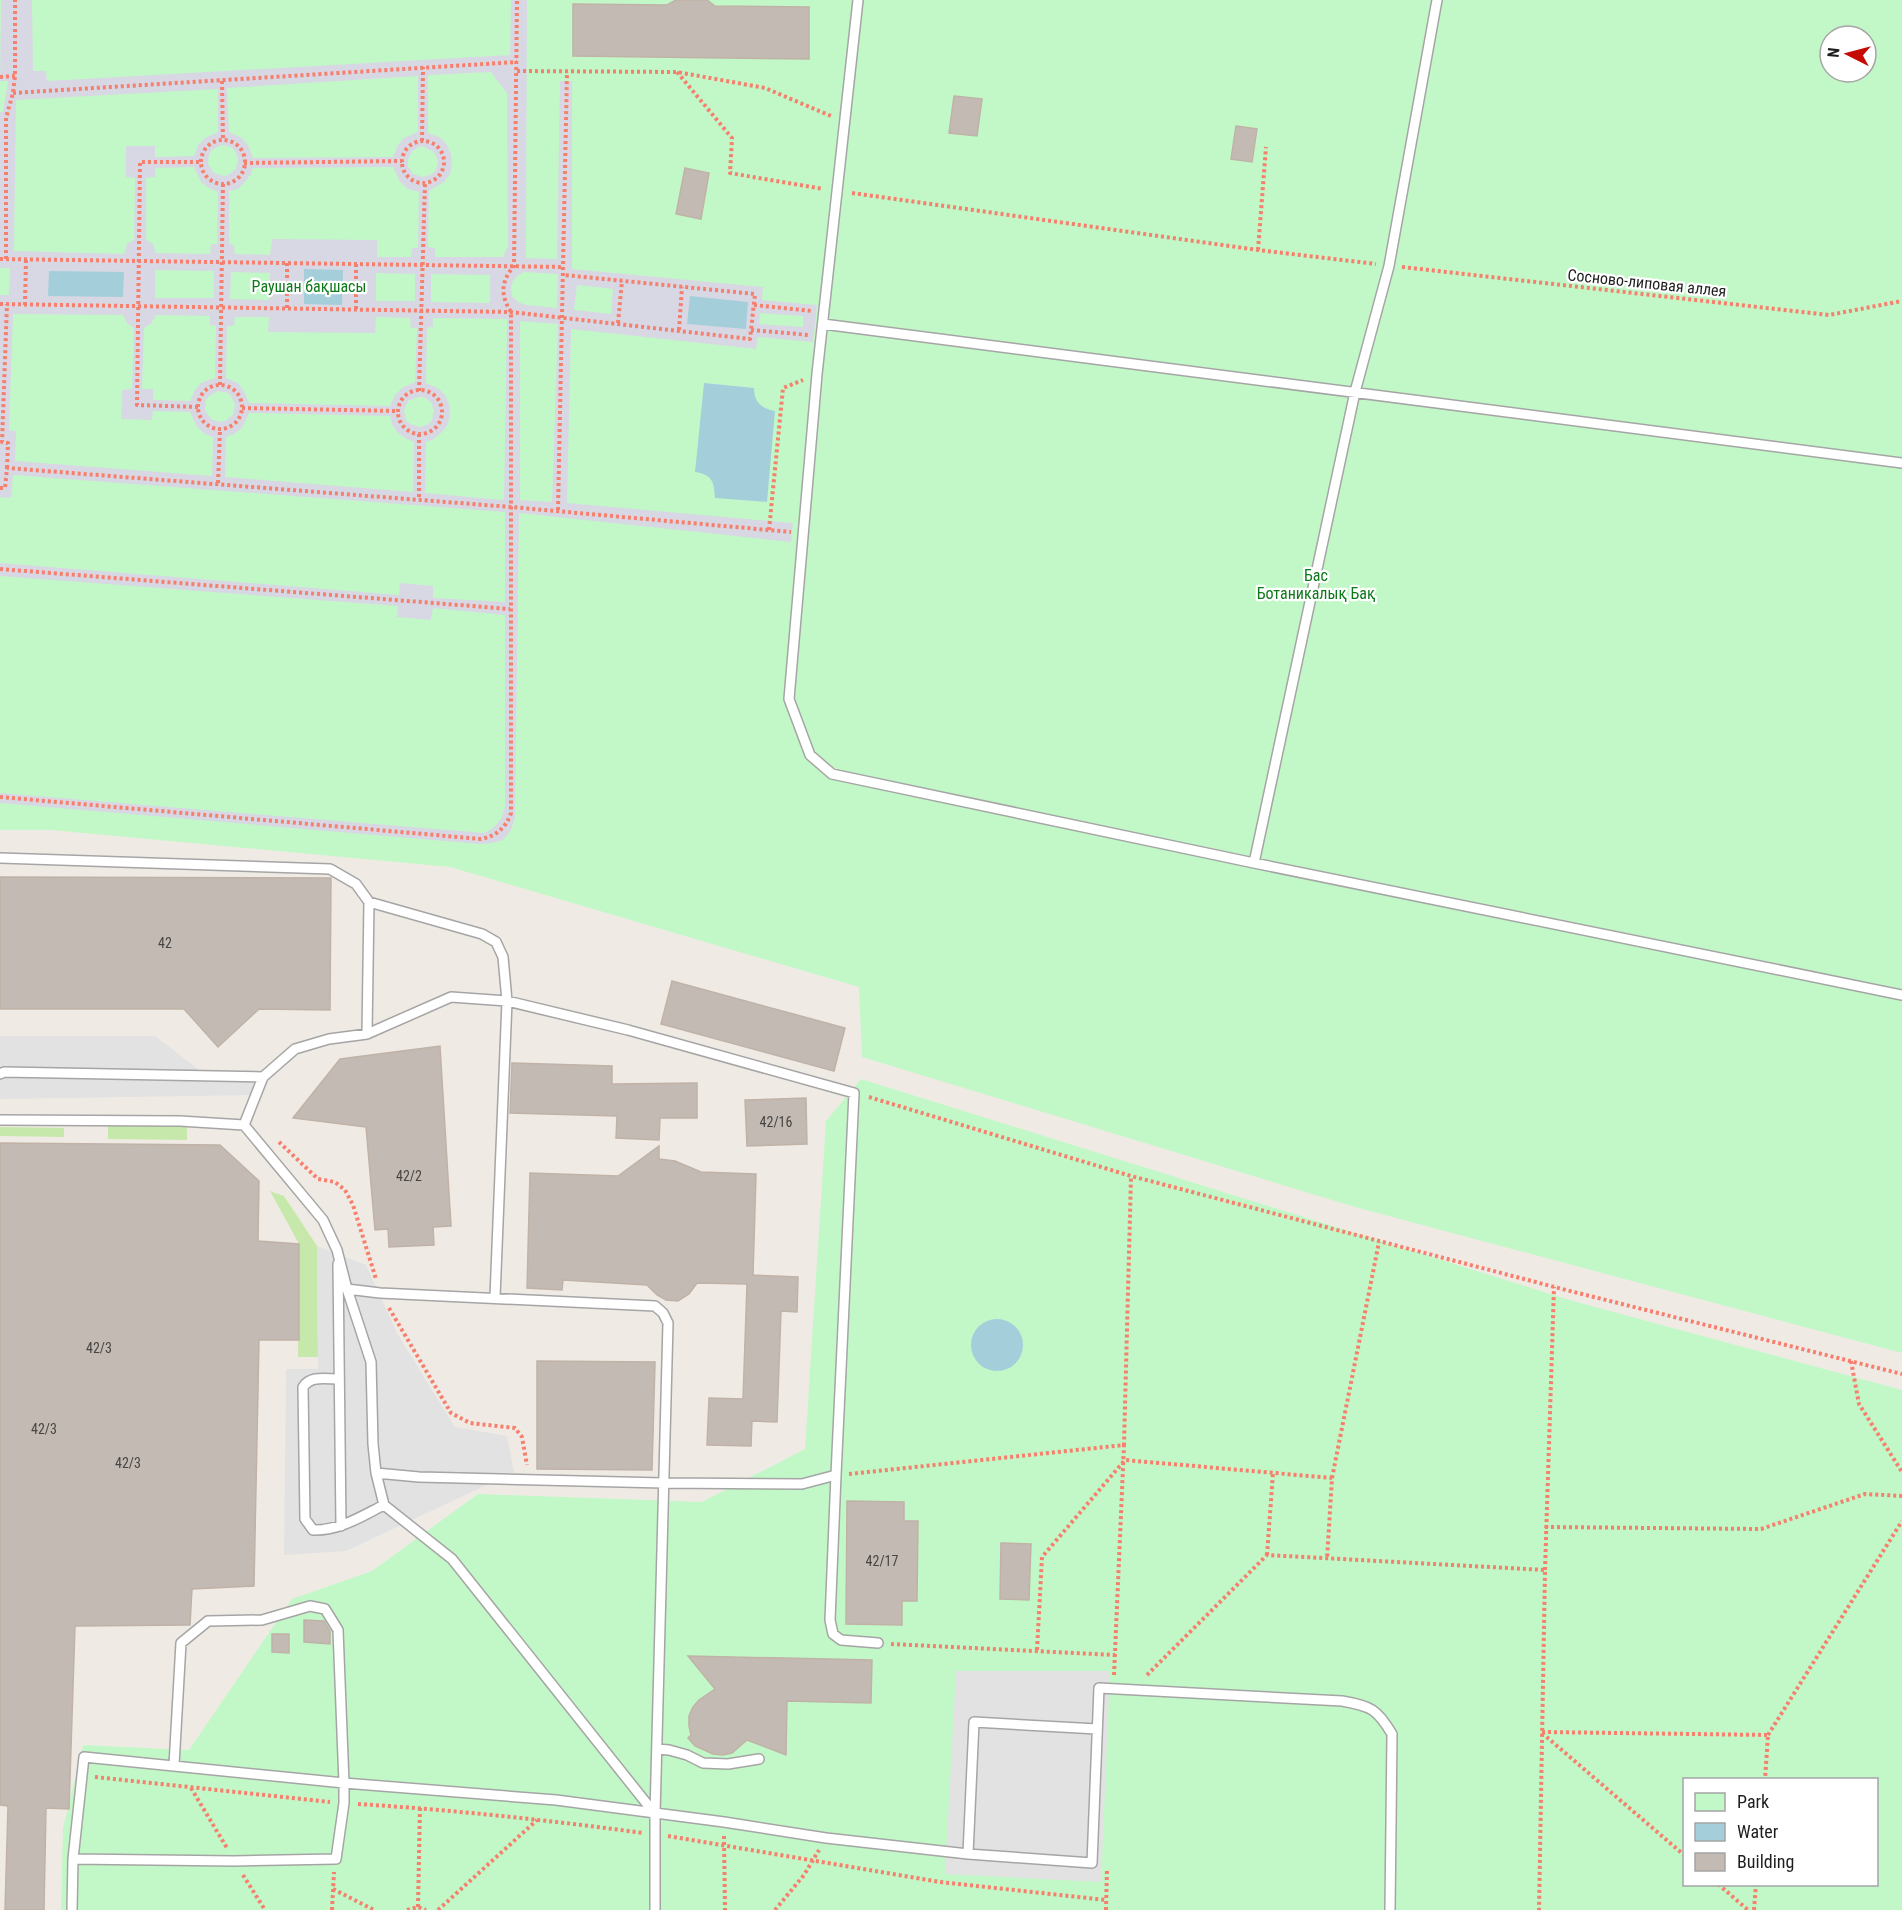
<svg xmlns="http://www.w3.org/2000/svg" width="1902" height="1910" font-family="'Roboto Condensed',sans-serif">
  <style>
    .grass { fill: #c7e8ab }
    .park { fill: #c2f8c7; fill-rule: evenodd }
    .parking { fill: #e2e2e2 }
    .plaza { fill: #d8d8e4; fill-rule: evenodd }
    .water { fill: #a5cedb }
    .building { fill: #c3bbb3; stroke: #c0b2a7; stroke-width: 1.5 }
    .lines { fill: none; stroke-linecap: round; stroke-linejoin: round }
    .lane-casing { stroke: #a5a5a5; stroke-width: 12 }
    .path { stroke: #f67f6d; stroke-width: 4; stroke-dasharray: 3 3; stroke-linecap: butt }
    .lane { stroke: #fff; stroke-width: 9 }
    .labels { text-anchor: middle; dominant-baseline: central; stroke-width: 4.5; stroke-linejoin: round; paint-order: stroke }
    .number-label { font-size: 14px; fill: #474543 }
    .street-label { font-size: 16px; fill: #1e1e1e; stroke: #fff }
    .park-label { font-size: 16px; fill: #0e791a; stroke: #fff }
  </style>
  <rect width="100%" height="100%" fill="#efebe4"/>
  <path class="grass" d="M108 1126H187V1140L108 1139Z
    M0 1127 64 1128V1137L0 1136Z
    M270 1191 284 1196 317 1246 318 1357H298L299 1244Z"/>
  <path class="park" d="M0 0H1902V1353L1355 1207 862 1057 859 987 450 867 51 830H0ZM1830 36H1866V72H1830Z
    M861 1079 1573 1301 1902 1390V1910H61L63 1829 83 1745 189 1750 292 1599 372 1571 478 1494 702 1502 805 1449 826 1121ZM1684 1780H1876V1884H1684Z"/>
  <path class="parking" d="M0 1036H155L207 1076 263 1077 256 1095 0 1099Z
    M317 1246 366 1265 398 1335 455 1427 507 1436 514 1472 346 1551 284 1555 286 1369H318Z
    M956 1671H1110L1101 1882 945 1874Z"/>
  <path class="plaza" d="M1 0H32L33 71H46L47 81 510 55 511 0H527L526 258 557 259 560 81H572V269L763 287 762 300 817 305 813 342 758 337 756 349 571 329 567 503 793 523 791 542 519 513 515 818 511 830 503 840 492 843 480 844 0 803V793L484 833 492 829 501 819 505 807V615L433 608 431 620 397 617 398 606 0 576V563L399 595 400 583 433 586V598L505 602V512L13 475 11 498 0 497V295H9L10 268H0V112H3L8 81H0ZM491 72 507 93 508 246 503 257H435V248L428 247 429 191 444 182 450 174 452 164 451 154 447 145 441 138 428 133V75ZM418 76V132L404 138 398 145 393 157 253 158 248 145 242 138 229 132 227 88ZM218 89V132L205 138 198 145 194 156 155 157V146H126V177L135 178 134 240 127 244 124 254 14 251 16 100ZM221 145 231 147 235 151 238 159 236 169 228 175 224 176 214 173 208 164 209 154 212 150ZM421 146 434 152 438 161 436 170 432 174 423 177 413 174 408 166V160L412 151ZM194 167 201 182 209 188 218 192 217 244H211L210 254 156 253 153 244 146 240V178L155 177V168ZM393 167 400 182 408 189 419 192 418 248H412L411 257H377V240L272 239 270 255 235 254 234 245 229 244V191L238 189 245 182 251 174 253 168ZM155 270 214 271V298H155ZM231 272 270 273 269 300 230 299ZM524 272 558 274 557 308 526 305 518 302 512 296 511 288 513 281 518 275ZM376 273 415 274V301H376ZM431 274 490 275V303L431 302ZM577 285 613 289 611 314 574 310ZM760 313 803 316V327L759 324ZM13 314 123 315 127 323 134 328 132 389 122 390 121 419 152 420 153 411 190 412 197 427 205 434 213 437 212 476 15 461 16 431 9 430ZM156 315 210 316V325L216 326 215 378 201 383 195 390 190 401 153 400V389H142L144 328 151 324ZM235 317H269L268 332 375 333 376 317 410 318 411 328H417L415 382 402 388 395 395 390 406 249 403 244 391 238 383 226 378 227 326H234ZM433 318 507 319 504 500 425 493 426 442 434 439 442 432 448 424 450 414 449 404 445 395 438 388 426 383 427 328 433 327ZM520 321 558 324 552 502 520 500ZM218 391 228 393 231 396 235 405 233 415 225 421 220 422 211 419 205 410 206 400 209 396ZM418 397H423L431 402 434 411 432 420 429 424 420 427 410 424 406 420 404 410 408 401ZM249 413 390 416 392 424 397 432 405 438 414 442 413 492 225 477 226 437 234 434 242 428Z"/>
  <path class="water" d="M304 269 343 270 342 305 304 304Z
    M49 271 124 272 123 297 48 296Z
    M690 296 748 302 746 329 687 324Z
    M704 383 754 388C754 401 761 409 775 411L767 502 715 498C714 482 713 475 695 472Z
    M971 1345a26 26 0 1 1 52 0a26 26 0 1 1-52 0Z"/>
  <path class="building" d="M676 0H707L715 6 809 7V59L573 56V4L667 5Z
    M954 96 982 99 977 136 949 133Z
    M1236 126 1257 129 1252 162 1231 159Z
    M685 168 709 173 701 219 676 214Z
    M0 877 331 878 330 1010 259 1009 218 1047 184 1009H0Z
    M672 981 845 1028 834 1071 661 1024Z
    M440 1046 451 1226 433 1227 434 1245 389 1247 388 1229 375 1230 366 1127 293 1118 340 1059Z
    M512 1063 612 1066V1084L697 1083V1118H660L659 1140 616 1138 617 1116 510 1113Z
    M806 1098 807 1144 747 1146 745 1100Z
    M0 1143 220 1145 259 1181 258 1241 299 1244V1340H259L254 1586 192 1589 190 1625 75 1626 69 1809 46 1808 44 1910H5L8 1806 0 1805Z
    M659 1146V1159L675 1161 701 1172 756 1174 753 1275 798 1277 797 1312 781 1311 777 1422 752 1421 751 1446 707 1445 709 1398 743 1399 747 1284 697 1283 689 1294 678 1301 666 1300 657 1295 647 1285 563 1280 562 1290 527 1288 530 1173 618 1176Z
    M537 1361 655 1362 652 1470 537 1469Z
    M847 1501 904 1502V1521H918L917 1601H902V1625L846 1624Z
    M1001 1543 1031 1544 1029 1600 1000 1599Z
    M304 1620 324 1621 330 1631V1644L304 1642Z
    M272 1634H289V1653L272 1652Z
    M688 1656 872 1660 871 1703 787 1701 786 1755 747 1740 732 1753 723 1755 713 1754 695 1746 688 1738 691 1735 689 1726V1716L693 1707 699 1700 715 1689Z"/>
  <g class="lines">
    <defs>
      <path id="lane" d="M858 0 817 374 789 699 810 755 832 774 1254 863 1902 995
        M823 324 1902 463
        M0 858 330 869 356 884 369 902 367 1034
        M1254 863 1355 392 1389 266 1437 0
        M369 902 482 934 496 942 503 957 507 1001 495 1297
        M0 1074 4 1072 263 1077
        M0 1120 180 1121 244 1125 323 1220 337 1250 347 1289 371 1362 373 1444 376 1473 384 1505 452 1559 655 1814
        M244 1125 263 1077 295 1049 329 1039 367 1034 451 997 507 1001 628 1030 854 1093 836 1475 802 1484 663 1483 419 1477 376 1473
        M338 1264 341 1526
        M347 1289 380 1293 655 1306 663 1313 668 1323 655 1814V1910
        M339 1379C326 1379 311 1375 303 1387L305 1519 313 1530C339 1531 362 1516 384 1505
        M836 1475 830 1620 833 1634 841 1640 878 1643
        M657 1749 669 1750 687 1755 703 1763 728 1764 759 1759
        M968 1854 974 1722 1097 1729
        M73 1859 234 1861 336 1859 344 1803V1783L338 1630 325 1609 310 1606 262 1620 208 1621 181 1643 174 1765
        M72 1910 73 1859 84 1757 344 1783 556 1800 724 1822 826 1838 968 1854 1092 1863 1099 1688 1342 1701C1371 1706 1377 1709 1392 1734L1390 1910"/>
    </defs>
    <use href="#lane" class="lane-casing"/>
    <path class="path" d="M517 71 677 72 765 88 831 116
      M677 72 732 138 730 173 823 189
      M0 77 15 76
      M222 81 223 140
      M13 93 517 62
      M201 162a22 22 0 1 1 44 0a22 22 0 1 1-44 0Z
      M402 162a21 21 0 1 1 42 0a21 21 0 1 1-42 0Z
      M422 141 423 67
      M244 163 402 161
      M852 193 1258 250 1376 264
      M1258 250 1266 147
      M0 259 564 267
      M6 259V118L13 93 15 76V0
      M287 263V309
      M1402 267 1829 315 1902 301
      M0 304 511 312 750 339 755 294 564 275
      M25 305 26 259
      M754 305 812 311
      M356 309V264
      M618 323 622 281
      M679 330 682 287
      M751 330 809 335
      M220 385 223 183
      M198 407a22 22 0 1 1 44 0a22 22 0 1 1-44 0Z
      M398 412a22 22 0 1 1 44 0a22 22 0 1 1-44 0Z
      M419 391 425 183
      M198 407 137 405 140 162H201
      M242 408 398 411
      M419 434V500
      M7 468 8 443 2 442 7 304
      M218 483 220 429
      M0 488H5L7 468 511 507 791 532
      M558 510 567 72
      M769 530 783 388 803 380
      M0 569 510 609
      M0 797 481 839C496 836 506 828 511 813V312C500 295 501 281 514 266L517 0
      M869 1097 1131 1176 1566 1290 1902 1374
      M279 1142 318 1179 335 1182 345 1190 353 1205 376 1279
      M389 1308 451 1413 470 1423 515 1428 522 1437 527 1465
      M1851 1361 1859 1404 1902 1472
      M849 1474 1124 1445 1131 1176
      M1332 1478 1379 1242
      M1545 1527 1761 1529 1865 1494 1902 1496
      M1267 1555 1273 1473
      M1545 1570 1554 1287
      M891 1644 1115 1655
      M1037 1650 1042 1557 1125 1460 1332 1478 1327 1559
      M1114 1675 1124 1445
      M1147 1675 1267 1555 1545 1570 1539 1910
      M1542 1732 1768 1735 1765 1780
      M1542 1733 1684 1855
      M1768 1735 1902 1521
      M95 1777 330 1802
      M191 1788 227 1848
      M358 1804C453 1810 548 1820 643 1833
      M668 1836 940 1882 1106 1900
      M724 1836 725 1910
      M243 1875 265 1910
      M1718 1884 1748 1910
      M333 1889 374 1910
      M418 1907 420 1806
      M332 1910 334 1872
      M407 1910 418 1907 426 1910
      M438 1910 537 1820
      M775 1910 804 1875 819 1850
      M1106 1910 1107 1868
      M1754 1910 1756 1884"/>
    <use href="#lane" class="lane"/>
  </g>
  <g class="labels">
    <g class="number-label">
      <text x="165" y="943">42</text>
      <text x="776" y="1122">42/16</text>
      <text x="409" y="1176">42/2</text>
      <text x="99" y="1348">42/3</text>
      <text x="44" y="1429">42/3</text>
      <text x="128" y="1463">42/3</text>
      <text x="882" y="1561">42/17</text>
    </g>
    <g class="street-label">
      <text transform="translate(1647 283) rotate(6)">Сосново-липовая аллея</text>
    </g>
    <g class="park-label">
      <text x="309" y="286">Раушан бақшасы</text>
      <text x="1316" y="575">Бас<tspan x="1316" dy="18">Ботаникалық Бақ</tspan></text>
    </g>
  </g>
  <rect x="1683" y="1778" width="195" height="108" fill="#ffffff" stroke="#a5a5a5" stroke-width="1.5"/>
  <rect x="1695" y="1793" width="30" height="18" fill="#c2f8c7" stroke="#a5a5a5" stroke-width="1.5"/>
  <text x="1737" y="1808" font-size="18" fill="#1e1e1e">Park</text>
  <rect x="1695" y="1823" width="30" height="18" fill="#a5cedb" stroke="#a5a5a5" stroke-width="1.5"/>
  <text x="1737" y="1838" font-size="18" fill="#1e1e1e">Water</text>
  <rect x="1695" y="1853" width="30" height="18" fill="#c3bbb3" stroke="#a5a5a5" stroke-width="1.5"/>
  <text x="1737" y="1868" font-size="18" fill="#1e1e1e">Building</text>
  <g transform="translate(1848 54) rotate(276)"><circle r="28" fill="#ffffff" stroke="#a5a5a5" stroke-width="1.5"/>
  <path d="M0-4.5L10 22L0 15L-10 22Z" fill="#c60a05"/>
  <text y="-9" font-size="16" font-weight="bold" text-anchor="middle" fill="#1e1e1e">N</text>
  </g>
</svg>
